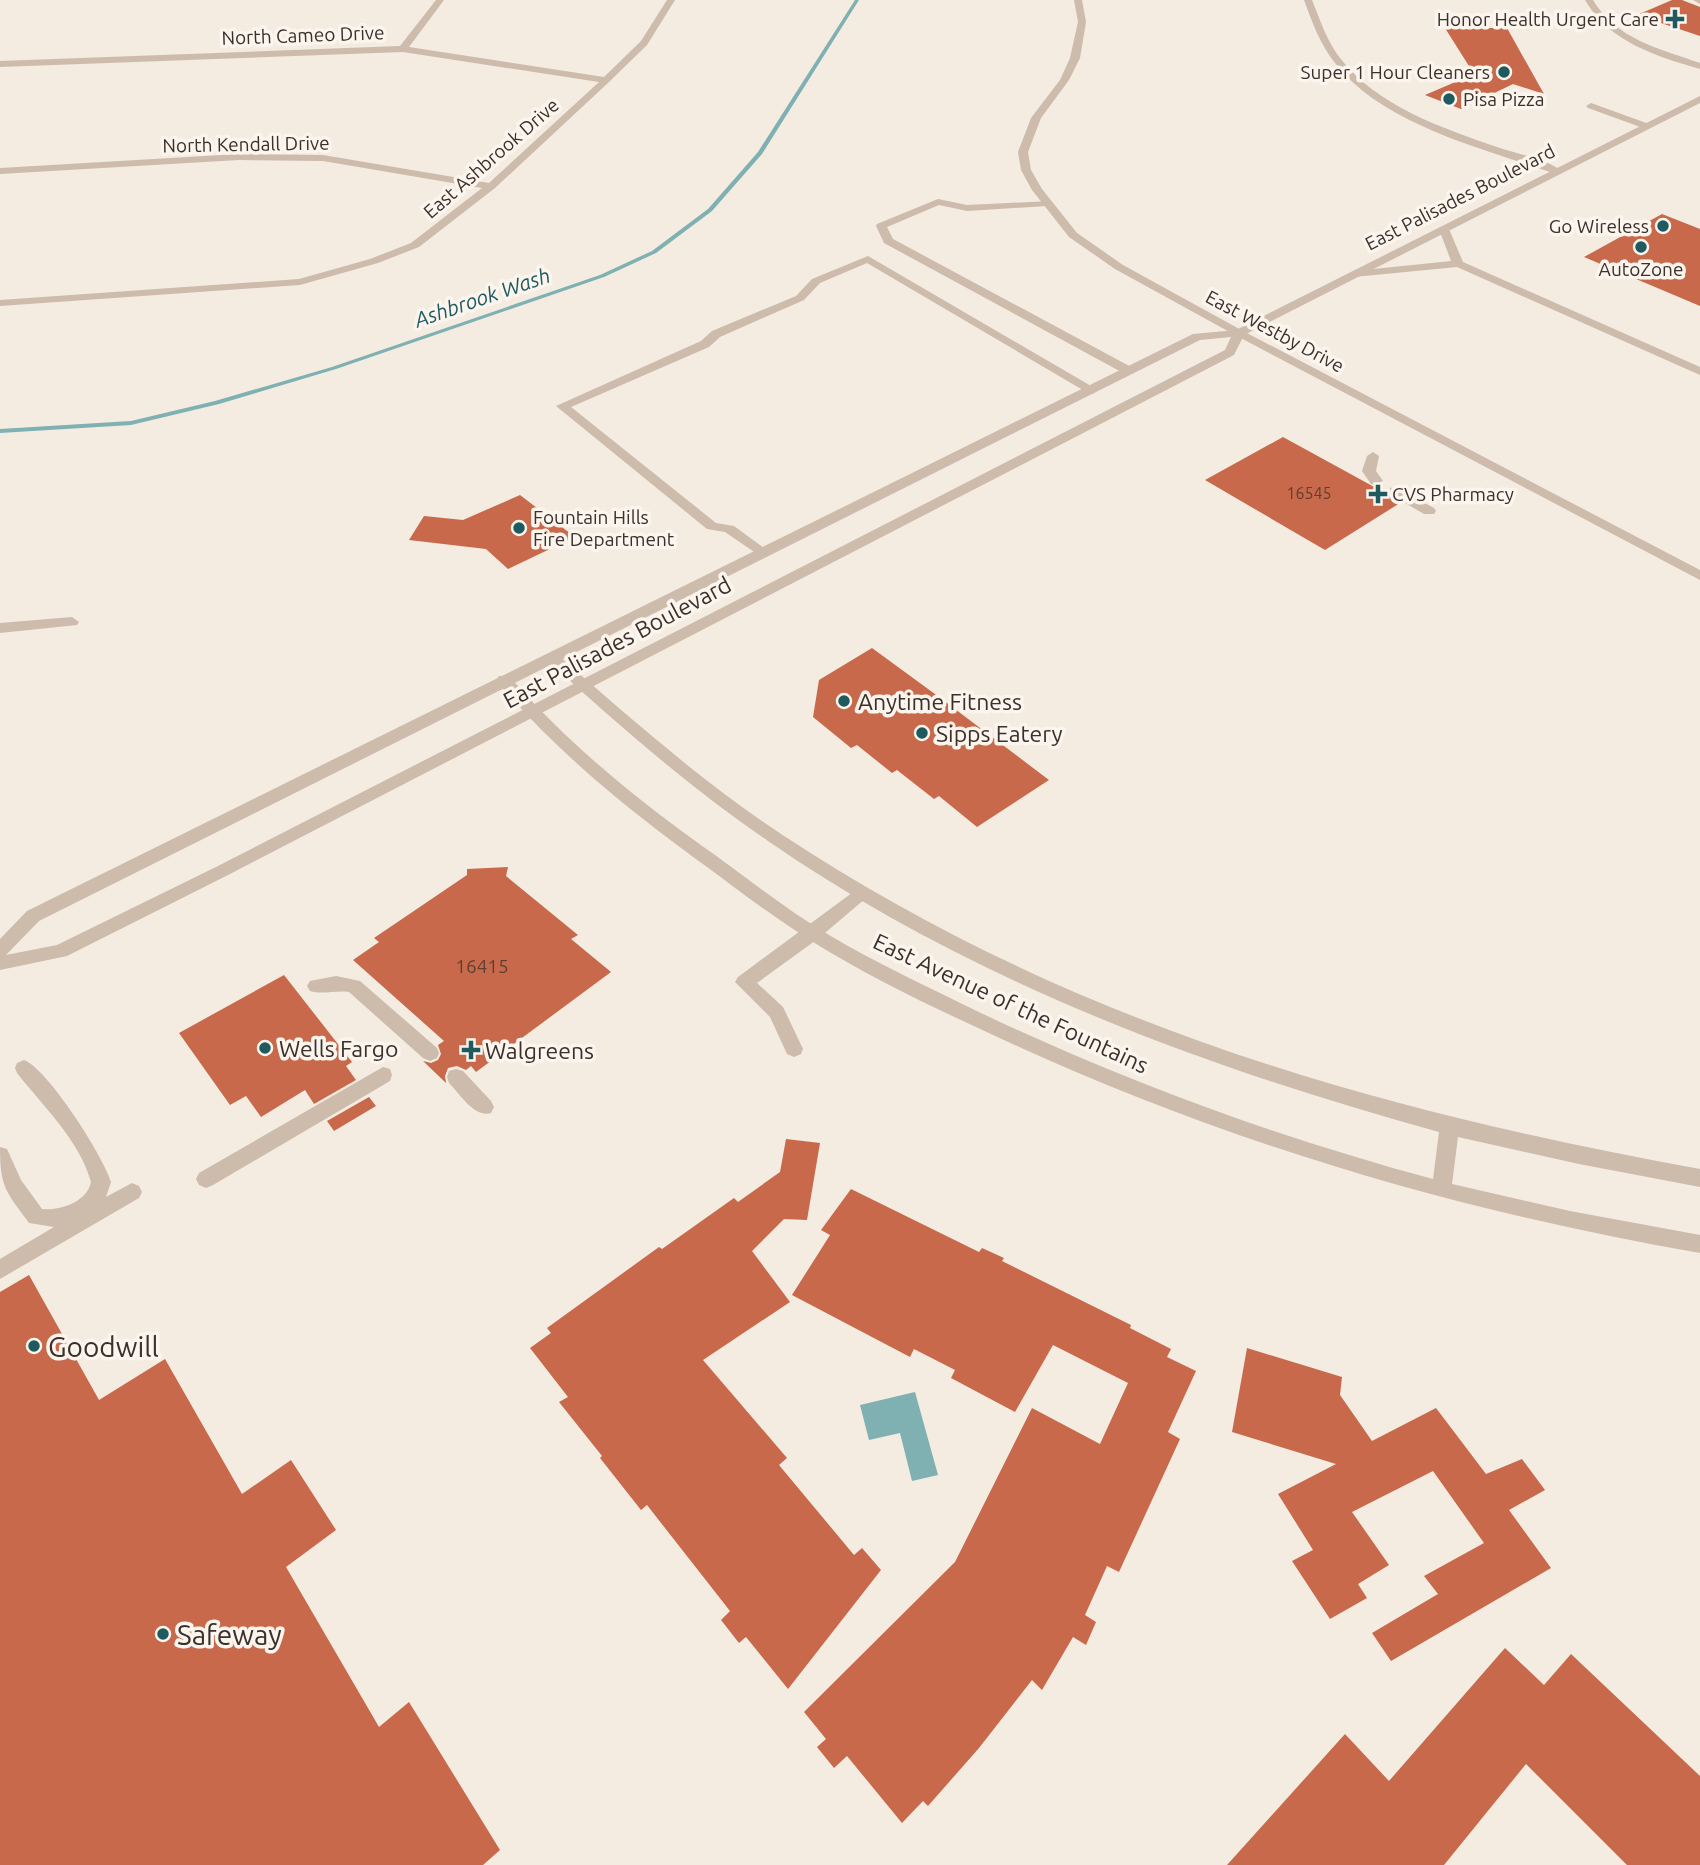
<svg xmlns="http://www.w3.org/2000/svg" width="1700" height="1865" font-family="Ubuntu,sans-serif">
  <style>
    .water { fill: #7fb0b2 }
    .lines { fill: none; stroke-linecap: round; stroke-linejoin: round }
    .stream { fill: #7fb0b2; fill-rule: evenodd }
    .building { fill: #c8694b }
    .service { fill: #cdbbac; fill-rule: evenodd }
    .minor { fill: #cdbbac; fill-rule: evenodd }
    .tertiary { fill: #cdbbac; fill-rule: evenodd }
    .poi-dot { fill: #1f5a5e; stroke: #fbf5ee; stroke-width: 2.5 }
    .labels { text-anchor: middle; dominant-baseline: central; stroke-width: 7; stroke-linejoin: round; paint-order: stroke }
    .far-number-label { font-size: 16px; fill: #5e3e33 }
    .far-poi-label { font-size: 19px; fill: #3b302b; stroke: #fbf5ee; text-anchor: end }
    .far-street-label { font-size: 19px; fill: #3b302b; stroke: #fbf5ee }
    .number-label { font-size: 19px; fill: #5e3e33 }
    .far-water-label { font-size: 21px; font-style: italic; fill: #1f5a5e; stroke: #fbf5ee }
    .street-label { font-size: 23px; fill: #3b302b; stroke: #fbf5ee }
    .poi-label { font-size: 23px; fill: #3b302b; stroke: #fbf5ee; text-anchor: start }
    .near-poi-label { font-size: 28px; fill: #3b302b; stroke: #fbf5ee; text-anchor: start }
  </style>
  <rect width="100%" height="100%" fill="#f4ebe1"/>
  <path class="water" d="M915 1392 938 1475 912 1481 900 1433 869 1440 860 1405Z"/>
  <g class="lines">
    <path class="stream" d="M855 0H859L762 154 712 211 656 253 604 277 336 369 219 404 131 425 0 433V429L131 421 215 401 332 367 600 275 652 251 708 209 758 152Z"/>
  </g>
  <path class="building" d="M1672 0H1682L1700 7V36L1637 15Z
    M1445 28H1507L1544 94 1513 84 1461 109 1425 95 1474 74Z
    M1662 214 1700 229V306L1584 257Z
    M1283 437 1387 494 1400 503 1325 550 1205 480Z
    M520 495 575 537 508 569 486 549 409 540 424 516 463 520Z
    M872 648 939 697 1049 780 977 827 939 796 934 799 897 770 892 773 857 745 851 748 813 717 819 680Z
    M508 867 506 876 578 935 571 939 611 972 476 1072 471 1066 466 1070 457 1066 448 1068 445 1076 446 1083 423 1061 431 1063 438 1060 441 1054 438 1045 444 1041 353 960 379 942 374 938 467 875V869Z
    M284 975 352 1062 346 1066 356 1080 314 1104 305 1090 261 1117 246 1096 230 1105 179 1033Z
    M369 1097 376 1106 334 1131 327 1121Z
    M786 1139 820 1143 807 1220 784 1219 752 1251 790 1302 703 1360 787 1458 779 1465 854 1555 862 1548 881 1570 788 1689 746 1637 739 1643 721 1620 730 1611 647 1505 641 1510 600 1458 602 1456 559 1402 568 1397 530 1348 551 1333 547 1328 659 1247 662 1249 734 1198 738 1202 780 1172Z
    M851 1189 979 1252 982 1248 1004 1258 1002 1261 1131 1325 1130 1328 1171 1349 1167 1357 1196 1371 1168 1432 1180 1439 1119 1572 1107 1566 1085 1615 1096 1622 1086 1645 1073 1637 1042 1690 1032 1680 979 1748 928 1806 923 1801 902 1823 847 1756 834 1768 817 1747 826 1739 804 1712 955 1562 1032 1408 1100 1444 1128 1383 1053 1345 1015 1412 951 1378 955 1370 914 1349 910 1357 792 1295 830 1235 821 1230Z
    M29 1275 99 1400 165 1359 242 1494 291 1460 336 1530 286 1567 379 1727 409 1702 500 1850 483 1865H0V1292Z
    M1247 1348 1342 1377 1340 1395 1372 1441 1436 1408 1486 1474 1522 1459 1545 1490 1509 1510 1551 1568 1391 1661 1372 1633 1438 1594 1424 1576 1484 1543 1433 1471 1352 1512 1389 1565 1358 1584 1367 1598 1330 1619 1292 1561 1313 1550 1278 1494 1336 1464 1232 1432Z
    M1505 1648 1544 1685 1571 1654 1700 1776V1865H1627L1526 1764 1444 1865H1227L1345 1734 1389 1781Z"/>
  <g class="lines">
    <path class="service" d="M1693 0H1700V4Z
      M1591 103 1649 124 1651 126 1643 128 1588 108 1586 106Z
      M938 199 967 205 1051 201V205L1047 206 967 211 939 205 887 227 893 239 1133 368V374H1125L884 243 876 226 877 224Z
      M868 256 1098 390 1092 394 1088 393 867 263 820 283 804 300 720 337 709 347 571 407 716 523 734 526 768 551 770 554 763 558 725 532 707 529 556 406 701 341 712 331 796 296 812 279Z
      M1373 452 1379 456 1376 471 1383 481 1376 485 1371 484 1362 471 1367 456Z
      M1395 487 1434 508 1436 511 1434 514H1424L1390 494V488Z
      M860 887 866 888 869 893 866 898 819 938 757 983 783 1007 803 1049 801 1054 794 1057 787 1054 770 1017 735 982 738 977Z
      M336 976 360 981 437 1048 439 1053 437 1058 430 1061 423 1058 349 992C336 990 322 995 310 991L307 986 310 981Z
      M24 1060C47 1068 104 1157 111 1182L106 1197 132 1183 139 1186 142 1192 139 1198 0 1279V1259L54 1227 29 1223C6 1191 0 1188 0 1147L7 1149 21 1180 42 1209C60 1211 87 1202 91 1182 80 1141 43 1106 17 1073L15 1068 17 1063Z
      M383 1067 390 1069 392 1075 390 1081 213 1185 206 1188 199 1185 196 1179 199 1173Z
      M456 1069 463 1071 491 1101 494 1107 491 1113C474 1118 460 1094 449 1083L447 1077 449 1071Z"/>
    <path class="minor" d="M436 0H444L409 47 604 77 641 41 667 0H675L647 45 609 82 495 188 419 247 378 263 300 285 0 306V300L299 279 370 259 411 243 482 188 323 161 239 160 0 174V168L239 154 323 155 489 183 599 82 403 52 0 67V61L400 46Z
      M1074 0H1082L1086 22 1080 58 1069 80 1041 118 1028 152 1031 170 1042 189 1077 233 1123 265 1243 331 1700 570V580L1235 335 1115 269 1069 237 1032 190 1021 170 1018 152 1031 118 1060 80 1070 58 1078 22Z
      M1304 0H1312C1320 20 1327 41 1340 58 1377 106 1442 128 1497 147 1517 154 1546 159 1562 171L1553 173C1482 148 1383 125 1335 63 1320 44 1312 22 1304 0Z
      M1585 0H1593C1616 39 1660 49 1700 63V69C1656 56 1609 42 1585 0Z
      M1444 226 1449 229 1463 262 1700 367V375L1457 267 1354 277 1348 274 1354 271 1451 261 1439 229Z
      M72 617 79 622 77 625 0 633V623Z
      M552 652 557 654C629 717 701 781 781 834 1066 1022 1369 1109 1700 1169V1187L1579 1164 1458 1137 1452 1184 1570 1211 1700 1235V1253C1458 1211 1230 1144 1006 1041 941 1011 874 980 813 942 776 919 742 893 707 867 631 812 560 755 499 684L496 680 499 676H509C570 746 640 802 715 855 752 882 789 911 829 935 878 964 930 988 981 1013 1126 1082 1277 1137 1433 1179L1439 1132C1203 1067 971 981 768 841 689 787 617 724 547 660L545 657Z"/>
    <path class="tertiary" d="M1700 96V103L1244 335 1234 355 230 874 67 956 0 970V939L27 911 1193 334 1236 330ZM1231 337 1225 350 218 866 57 945 6 955 39 921 1200 340Z"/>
  </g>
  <g class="poi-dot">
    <path d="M1671.5 8.5h7v7h7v7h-7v7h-7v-7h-7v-7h7z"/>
    <circle cx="1504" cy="72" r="7"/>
    <circle cx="1449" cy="99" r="7"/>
    <circle cx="1663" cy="226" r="7"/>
    <circle cx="1641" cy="247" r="7"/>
    <path d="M1374.5 483.5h7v7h7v7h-7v7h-7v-7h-7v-7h7z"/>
    <circle cx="519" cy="528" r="7"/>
    <circle cx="844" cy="701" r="7"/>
    <circle cx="922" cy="733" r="7"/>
    <circle cx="265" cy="1048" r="7"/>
    <path d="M467.5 1039.5h7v7h7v7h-7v7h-7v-7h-7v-7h7z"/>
    <circle cx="34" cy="1346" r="7"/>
    <circle cx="163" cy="1634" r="7"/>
  </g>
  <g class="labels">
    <g class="far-number-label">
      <text x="1309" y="493">16545</text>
    </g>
    <g class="far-poi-label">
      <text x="1659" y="19">Honor Health Urgent Care</text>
      <text x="1490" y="72">Super 1 Hour Cleaners</text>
      <text x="1463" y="99" text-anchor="start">Pisa Pizza</text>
      <text x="1649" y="226">Go Wireless</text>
      <text x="1641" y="269" text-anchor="middle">AutoZone</text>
      <text x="1392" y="494" text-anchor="start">CVS Pharmacy</text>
      <text x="533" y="517" text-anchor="start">Fountain Hills<tspan x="533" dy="22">Fire Department</tspan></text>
    </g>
    <g class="far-street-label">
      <text transform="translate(303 35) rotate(-2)">North Cameo Drive</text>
      <text transform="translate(246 144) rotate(-1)">North Kendall Drive</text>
      <text transform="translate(491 158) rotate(-41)">East Ashbrook Drive</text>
      <text transform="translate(1460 197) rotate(-27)">East Palisades Boulevard</text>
      <text transform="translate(1275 331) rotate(28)">East Westby Drive</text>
    </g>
    <g class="number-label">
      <text x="482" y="966">16415</text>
    </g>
    <g class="far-water-label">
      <text transform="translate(482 297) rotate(-19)">Ashbrook Wash</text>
    </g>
    <g class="street-label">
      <text transform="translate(617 642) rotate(-28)">East Palisades Boulevard</text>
      <text transform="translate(1011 1003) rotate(25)">East Avenue of the Fountains</text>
    </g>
    <g class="poi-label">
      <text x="858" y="701">Anytime Fitness</text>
      <text x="936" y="733">Sipps Eatery</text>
      <text x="279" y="1048">Wells Fargo</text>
      <text x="485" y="1050">Walgreens</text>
    </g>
    <g class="near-poi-label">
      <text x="48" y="1346">Goodwill</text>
      <text x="177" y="1634">Safeway</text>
    </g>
  </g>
</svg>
